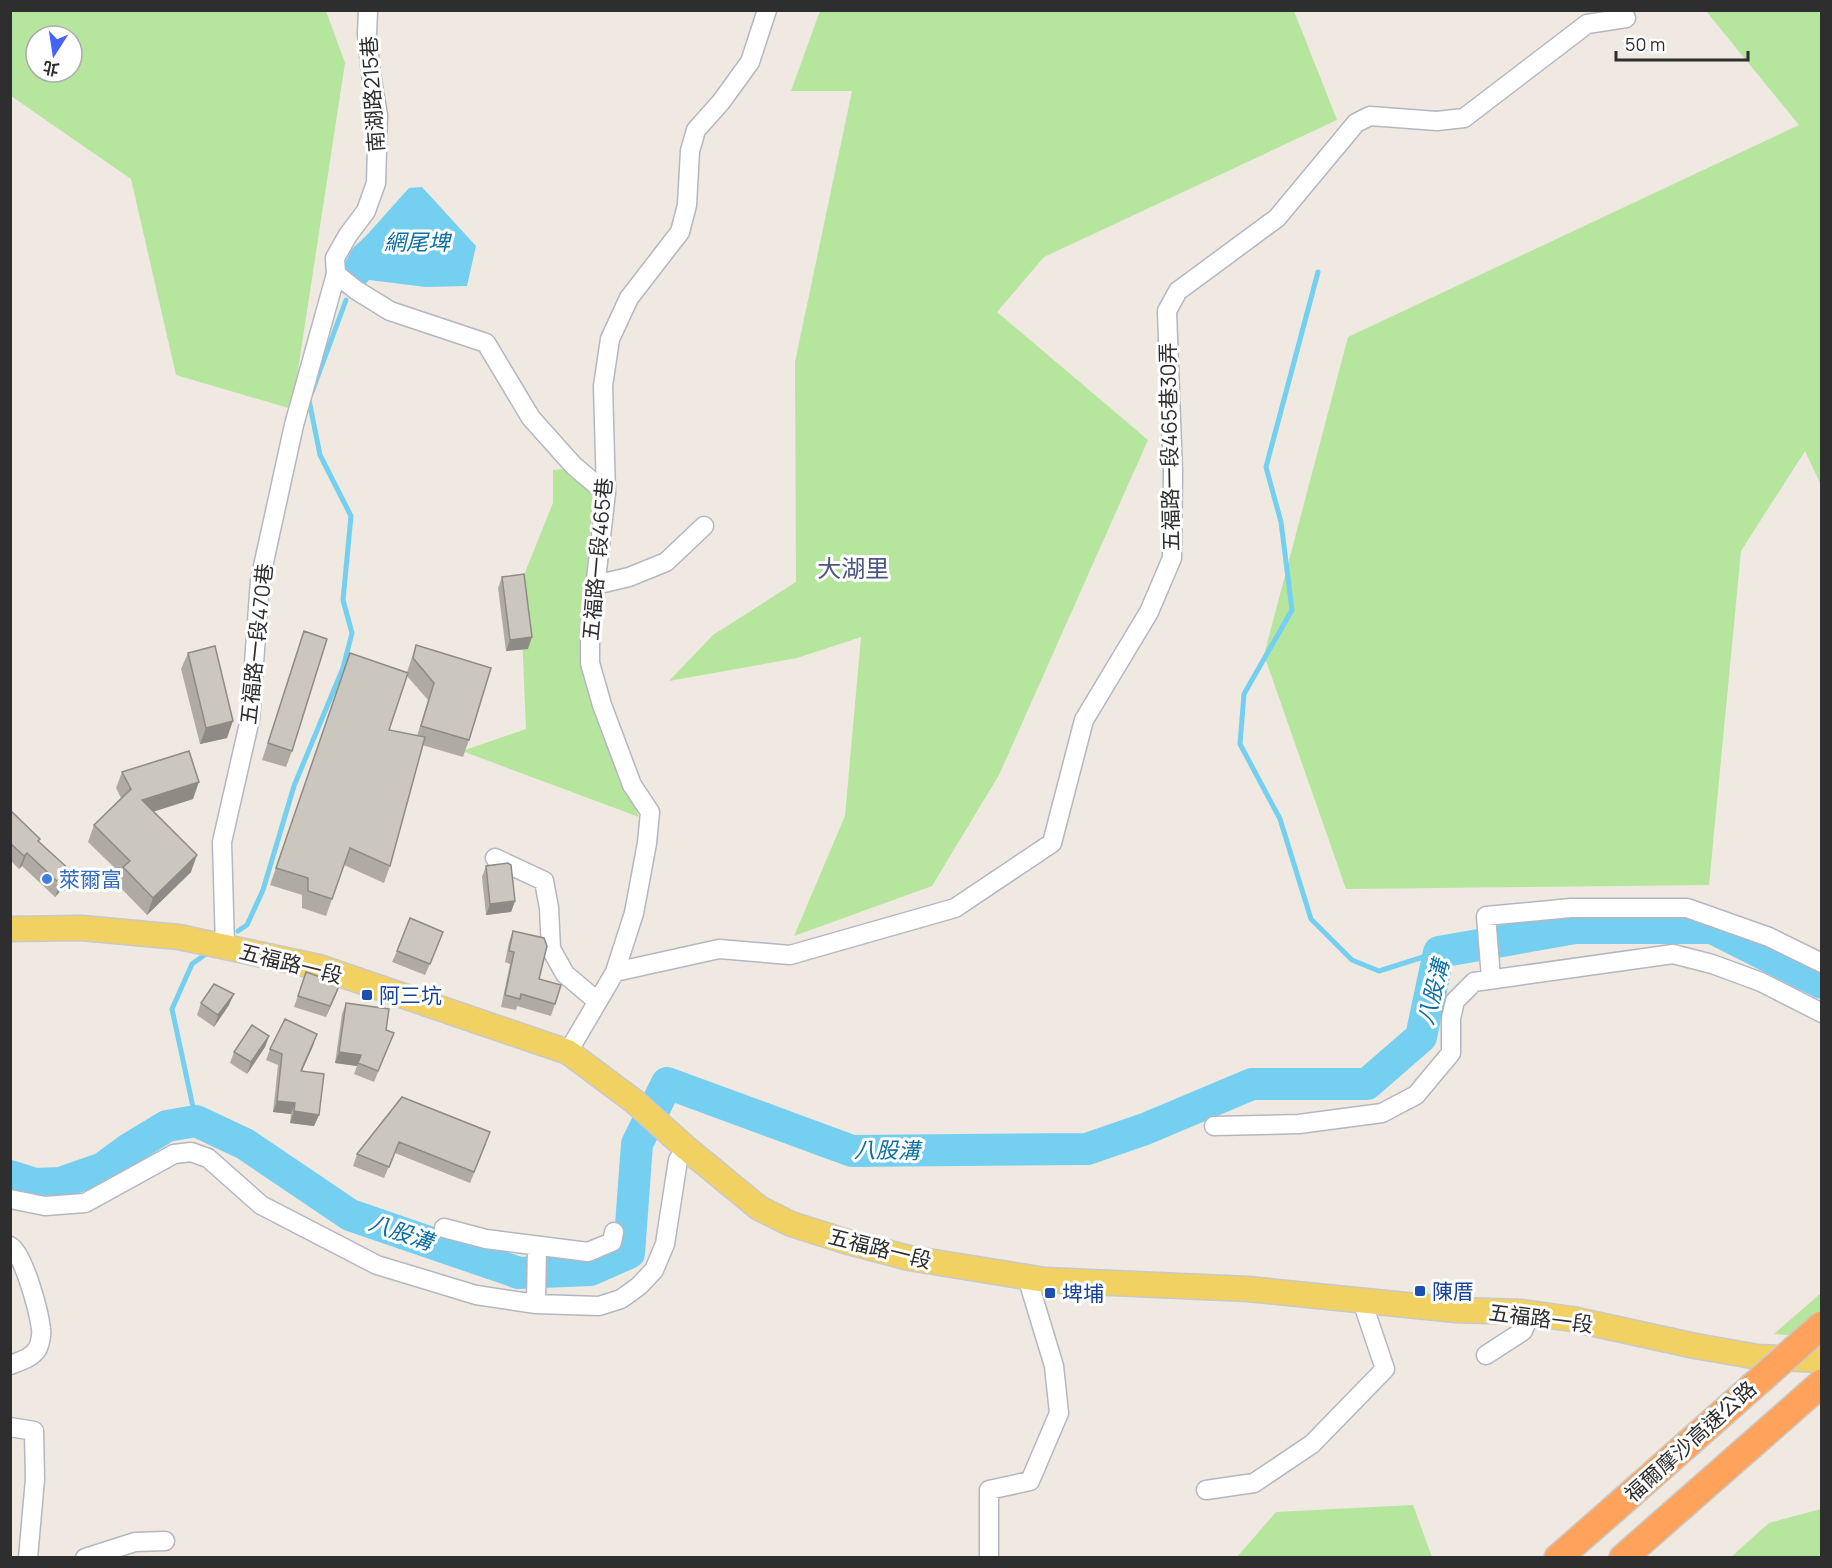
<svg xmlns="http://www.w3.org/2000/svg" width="1832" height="1568" font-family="Manrope,'Noto Sans TC',sans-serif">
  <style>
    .green { fill: #b6e59e; fill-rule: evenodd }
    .water { fill: #75cff0 }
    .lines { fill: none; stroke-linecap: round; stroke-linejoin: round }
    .stream { stroke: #75cff0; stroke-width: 5 }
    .river { stroke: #75cff0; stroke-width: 32 }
    .minor-casing { stroke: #b4b7c1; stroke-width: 21 }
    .major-casing { stroke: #c9c9c9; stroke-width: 27 }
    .highway-casing { stroke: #c9c9c9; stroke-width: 30 }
    .minor { stroke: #fff; stroke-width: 18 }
    .major { stroke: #f2d163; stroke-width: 24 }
    .highway { stroke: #ffa35c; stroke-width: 27 }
    .highway-bridge-casing { stroke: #c9c9c9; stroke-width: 30; stroke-linecap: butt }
    .highway-bridge { stroke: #ffa35c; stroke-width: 27 }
    .wall { fill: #afaba4; fill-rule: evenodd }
    .shaded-wall { fill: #8e8b86 }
    .building { fill: #cbc7bf; stroke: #8e8b86; stroke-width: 1.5 }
    .shop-dot { fill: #3f7fe0; stroke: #fff; stroke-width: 2 }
    .transit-dot { fill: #1a4fb4; stroke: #fff; stroke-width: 2 }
    .labels { text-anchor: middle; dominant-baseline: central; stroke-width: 6; stroke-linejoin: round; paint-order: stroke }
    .street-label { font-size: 21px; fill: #2e2e2e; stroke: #fff }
    .shop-label { font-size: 21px; fill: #366cbe; stroke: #fff; text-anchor: start }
    .transit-label { font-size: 21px; fill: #164399; stroke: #fff; text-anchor: start }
    .water-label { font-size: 22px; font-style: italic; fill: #0d6fa3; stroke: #fff }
    .quarter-label { font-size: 24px; fill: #4d5680; stroke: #fff }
  </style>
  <rect width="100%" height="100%" fill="#efe9e1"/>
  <path class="green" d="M11 11H326L345 63 292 409 176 375 131 179 11 96ZM36 36H72V72H36Z
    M820 11H1294L1337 120 1044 257 997 312 1148 440 999 775 932 886 794 936 845 816 861 637 797 658 669 681 713 635 796 582 795 362 852 91H791Z
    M1706 11H1822L1821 485 1805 451 1741 551 1709 885 1346 889 1264 655 1348 337 1799 125Z
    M566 469 594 493 586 581 583 677 639 817 462 751 526 729 520 585 553 503V470Z
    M1821 1293V1338L1774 1334Z
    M1413 1505 1432 1557H1237L1276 1512Z
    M1821 1509V1557H1731L1769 1523Z"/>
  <path class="water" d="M422 187 476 246 467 286 426 287 369 280 360 291 342 269 352 249 366 236 409 188Z"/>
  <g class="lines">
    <path class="stream" d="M1318 272 1266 467 1281 522 1292 610 1244 694 1240 744 1280 819 1311 919 1352 960 1379 971 1439 952
      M312 392 346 300
      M238 931 247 925 263 890 294 786 343 668 352 633 343 600 351 516 320 455 309 400
      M196 1121 172 1009 192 964 210 951"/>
    <path class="river" d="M10 1176 35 1184 60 1183 103 1168 129 1149 167 1126 196 1121 245 1144 350 1215 519 1273 590 1270 629 1253 637 1144 667 1083 852 1151 1087 1149 1145 1129 1252 1084H1367L1421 1037 1439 952 1575 928H1712L1822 983"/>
    <defs>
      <path id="minor" d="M368 10 367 34 371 74 378 115 376 183 366 211 348 235 335 258 336 274 356 290 390 311 486 343 531 418 574 466 606 493
        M595 585 629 577 666 562 704 526
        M495 858 544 881 549 908 551 949 565 974 597 1001
        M225 947 222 842 250 719 260 580 294 425 336 274
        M615 972 719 949 790 955 955 908 1052 843 1084 720 1149 612 1172 558 1173 473 1167 311 1178 291 1277 218 1356 123 1370 116 1437 121 1464 118 1587 24 1626 18
        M1491 978 1486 916 1571 908H1687L1769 937 1822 963
        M568 1052 615 972 634 913 647 843 650 812 632 785 602 705 590 663V631L606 493 603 386 610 339 629 298 680 232 687 205 690 151 696 130 721 102 750 62 767 10
        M1214 1126 1299 1124 1382 1113 1416 1095 1451 1053V1018L1455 1001 1474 982 1673 954 1712 964 1761 982 1822 1013
        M10 1199 45 1206 85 1203 174 1154 191 1152 208 1158 261 1205 377 1265 476 1295 536 1304 599 1306 621 1299 639 1286 654 1270 665 1244 678 1160 686 1148
        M444 1228 486 1239 588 1252 612 1242 614 1232
        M10 1246C24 1254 39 1312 41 1329 42 1334 40 1343 38 1348 32 1358 21 1361 10 1365
        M536 1304 537 1247
        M1486 1355 1523 1331 1530 1313
        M10 1427 34 1431 35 1479 28 1558
        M1206 1490 1254 1483 1312 1444 1385 1369 1362 1301
        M85 1558 135 1542 165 1541
        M989 1558V1490L1030 1481 1059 1413 1054 1366 1027 1277"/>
      <path id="major" d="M10 929 82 928 179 937 319 967 568 1052 635 1102 686 1148 759 1208 791 1224 848 1242 909 1258 1045 1280 1248 1289 1456 1310 1522 1312 1572 1319 1695 1346 1758 1357 1822 1360"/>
      <path id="highway" d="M1558 1558 1614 1509
        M1623 1558 1822 1383"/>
    </defs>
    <use href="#minor" class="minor-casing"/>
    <use href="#major" class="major-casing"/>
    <use href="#highway" class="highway-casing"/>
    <use href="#minor" class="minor"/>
    <use href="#major" class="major"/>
    <use href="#highway" class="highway"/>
    <defs>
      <path id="highway-bridge" d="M1614 1509 1822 1325"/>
    </defs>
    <use href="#highway-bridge" class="highway-bridge-casing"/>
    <use href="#highway-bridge" class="highway-bridge"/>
  </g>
  <path class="wall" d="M502 577 528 649 506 651 498 588Z
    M304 631 292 751 286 767 262 760Z
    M416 645 469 740 463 757 422 745 390 866 384 883 344 865 326 916 302 908V895L270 885 350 653 407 672ZM407 676 428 700 417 736 389 730Z
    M188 653 227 738 200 744 181 669Z
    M122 772 193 799 153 812 191 872 147 915 117 884 121 874 88 842 94 825 121 798 116 788Z
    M10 810 39 842 71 871 66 885 55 897 22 866 19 869 10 860Z
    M486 866 515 901 511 912 486 915 482 877Z
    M513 931 539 979 555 1004 551 1016 517 1006 516 1010 501 1007 510 964 505 962 509 942Z
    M439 943 425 975 392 962 397 951Z
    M306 972 340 984 326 1017 294 1007Z
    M201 1003 229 1005 214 1027 197 1015Z
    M346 1003 386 1030 394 1033 374 1082 354 1074 357 1066 335 1063 342 1014Z
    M317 1034 302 1071 319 1115 314 1126 290 1123 291 1114 273 1112 278 1065 266 1060 270 1049Z
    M269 1036 265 1047 247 1074 230 1063 234 1052Z
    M402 1097 486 1144 470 1183 395 1153 384 1178 353 1166 357 1154Z"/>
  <path class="shaded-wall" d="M532 637 528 649 506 651 510 640Z
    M233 721 227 738 200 744 206 728Z
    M199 782 193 799 136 817 142 800Z
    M27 853 22 866 19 869 24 856Z
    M197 855 191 872 147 915 153 898Z
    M71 871 66 885 55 897 60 884Z
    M515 901 511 912 486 915 490 904Z
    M340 984 336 995 326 1017 330 1006Z
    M234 994 229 1005 214 1027 218 1015Z
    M317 1034 313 1046 297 1082 301 1071Z
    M269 1036 265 1047 247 1074 251 1062Z
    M339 1052 361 1055 357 1066 335 1063Z
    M277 1101 295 1103 291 1114 273 1112Z
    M294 1111 319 1115 314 1126 290 1123Z"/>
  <path class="building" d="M524 574 532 637 510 640 502 577Z
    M304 631 327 639 292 751 268 743Z
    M416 645 491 668 469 740 421 726 434 683 413 658Z
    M215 646 233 721 206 728 188 653Z
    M350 653 408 673 389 730 425 737 390 866 350 848 332 899 308 891V878L276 868Z
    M189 751 199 782 142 800 197 855 153 898 123 867 130 861 94 825 131 789 122 772Z
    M10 810 40 839 38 841 71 871 60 884 27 853 24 856 10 843Z
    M508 863 511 865 515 901 490 904 486 866Z
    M410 918 443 932 430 964 397 951Z
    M513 931 544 938 547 946 539 979 561 985 555 1004 521 994 520 999 505 995 514 952 509 951Z
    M306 972 340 984 330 1006 298 996Z
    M214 984 234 994 218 1015 201 1003Z
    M346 1003 389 1009 386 1030 394 1033 378 1071 358 1063 361 1055 339 1052Z
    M285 1019 317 1034 301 1071 324 1074 319 1115 294 1111 295 1103 277 1101 282 1054 270 1049Z
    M252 1025 269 1036 251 1062 234 1052Z
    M402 1097 490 1132 474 1172 399 1142 389 1167 357 1154Z"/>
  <circle class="shop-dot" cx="47" cy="879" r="6"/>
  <g class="transit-dot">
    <rect x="361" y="989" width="12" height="12" rx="3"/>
    <rect x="1414" y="1285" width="12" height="12" rx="3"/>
    <rect x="1044" y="1287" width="12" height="12" rx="3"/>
  </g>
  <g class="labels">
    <g class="street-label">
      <text transform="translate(372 94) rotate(-94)">南湖路215巷</text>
      <text transform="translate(1169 447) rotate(-91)">五福路一段465巷30弄</text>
      <text transform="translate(597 559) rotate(-85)">五福路一段465巷</text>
      <text transform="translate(256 644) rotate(-84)">五福路一段470巷</text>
      <text transform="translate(291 963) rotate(14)">五福路一段</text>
      <text transform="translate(880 1248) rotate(14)">五福路一段</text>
      <text transform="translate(1541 1318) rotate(7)">五福路一段</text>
      <text transform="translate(1690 1441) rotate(-42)">福爾摩沙高速公路</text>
    </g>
    <g class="shop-label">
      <text x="59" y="879">萊爾富</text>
    </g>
    <g class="transit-label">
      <text x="379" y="995">阿三坑</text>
      <text x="1432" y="1291">陳厝</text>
      <text x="1062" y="1293">埤埔</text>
    </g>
    <g class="water-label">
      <text x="417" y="242">網尾埤</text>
      <text transform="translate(1433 992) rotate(-75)">八股溝</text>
      <text transform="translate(887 1150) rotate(1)">八股溝</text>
      <text transform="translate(401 1232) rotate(19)">八股溝</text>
    </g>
    <g class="quarter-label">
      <text x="853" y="567">大湖里</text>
    </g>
  </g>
  <rect width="1832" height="1568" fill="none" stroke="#2e2e2e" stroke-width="24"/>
  <g transform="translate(54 54) rotate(192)"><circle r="28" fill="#ffffff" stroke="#ababab" stroke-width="1.5"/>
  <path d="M0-4.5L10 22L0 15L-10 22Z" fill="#4264fb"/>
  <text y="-9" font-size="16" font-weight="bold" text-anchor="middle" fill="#2e2e2e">北</text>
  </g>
  <path d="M1616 51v9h132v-9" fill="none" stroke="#2e2e2e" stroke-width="3"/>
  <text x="1625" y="51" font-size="18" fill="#2e2e2e" stroke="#ffffff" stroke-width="4.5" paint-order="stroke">50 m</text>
</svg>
